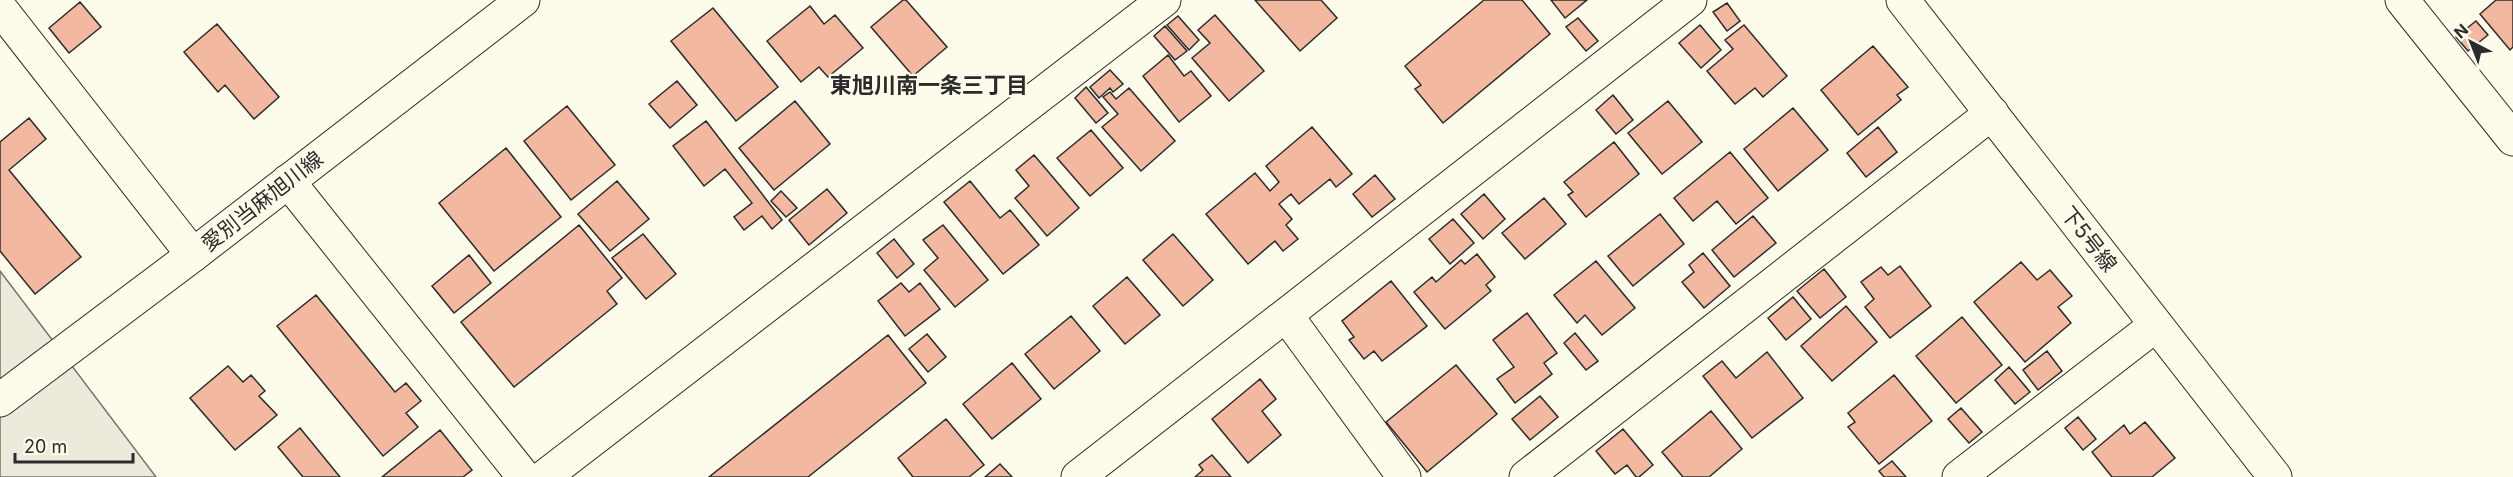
<svg xmlns="http://www.w3.org/2000/svg" width="2513" height="477" font-family="Inter,'Noto Sans JP',sans-serif">
  <style>
    .green { fill: #ecebdb; stroke: #74746e; stroke-width: 1.5 }
    .building { fill: #f2b8a0; stroke: #2b2b2b; stroke-width: 1.5 }
    .lines { fill: none; stroke-linecap: round; stroke-linejoin: round }
    .street-casing { stroke: #2b2b2b; stroke-width: 35 }
    .secondary-casing { stroke: #2b2b2b; stroke-width: 35 }
    .primary-casing { stroke: #2b2b2b; stroke-width: 35 }
    .street { stroke: #fdfbea; stroke-width: 33 }
    .secondary { stroke: #fdfbea; stroke-width: 33 }
    .primary { stroke: #fdfbea; stroke-width: 33 }
    .labels { text-anchor: middle; dominant-baseline: central; stroke-width: 4.5; stroke-linejoin: round; paint-order: stroke }
    .street-label { font-size: 21px; fill: #2b2b2b; stroke: #fdfbea }
    .neighbourhood-label { font-size: 22px; font-weight: bold; fill: #2b2b2b; stroke: #fdfbea }
  </style>
  <rect width="100%" height="100%" fill="#fdfbea"/>
  <path class="green" d="M0 271 156 477H0Z"/>
  <path class="building" d="M903 0H906L947 47 913 76 871 27Z
    M1255 0H1321L1337 18 1300 51Z
    M1484 0H1522L1550 34 1443 123 1415 89 1421 85 1405 66Z
    M1551 0H1587L1565 18Z
    M2496 0H2513V47L2510 50 2480 14Z
    M80 2 101 27 69 53 49 28Z
    M1727 3 1740 21 1727 31 1713 12Z
    M810 6 824 24 835 15 863 48 828 77 819 67 801 82 767 41Z
    M713 8 778 87 736 121 671 41Z
    M1215 15 1264 71 1229 101 1192 58 1210 43 1198 30Z
    M1178 16 1199 40 1189 50 1167 25Z
    M1578 18 1598 41 1586 51 1566 27Z
    M2476 21 2488 35 2468 51 2456 37Z
    M217 24 279 97 254 119 225 85 218 92 184 52Z
    M1700 25 1721 50 1701 68 1679 43Z
    M1744 25 1787 76 1763 97 1755 88 1735 104 1707 71 1733 49 1725 40Z
    M1165 26 1187 51 1175 60 1154 36Z
    M1873 46 1908 87 1897 95 1901 100 1858 135 1821 90Z
    M1168 55 1184 76 1191 71 1211 96 1179 122 1143 76Z
    M1110 70 1123 84 1113 92 1110 88 1099 98 1090 87Z
    M677 81 697 105 670 128 649 104Z
    M1086 87 1108 113 1096 123 1075 98Z
    M1129 88 1175 141 1141 171 1102 127 1118 114 1103 97 1110 92 1116 99Z
    M1613 95 1633 120 1616 134 1596 110Z
    M795 101 830 144 774 190 739 148Z
    M1668 101 1702 142 1662 174 1628 133Z
    M567 106 615 165 571 200 524 141Z
    M1793 108 1828 150 1778 191 1744 149Z
    M29 118 46 139 9 170 81 257 35 294 0 251V142Z
    M706 121 782 220 772 229 762 216 744 230 734 217 752 203 725 169 704 186 673 146Z
    M1312 127 1352 174 1336 187 1330 179 1299 204 1291 194 1279 204 1292 219 1286 225 1298 239 1283 251 1275 241 1248 264 1206 214 1255 173 1270 191 1279 182 1266 166Z
    M1878 127 1897 152 1866 177 1847 153Z
    M1091 130 1123 168 1090 196 1057 158Z
    M1614 142 1639 174 1586 217 1568 195 1573 192 1564 182Z
    M506 148 561 217 494 271 439 203Z
    M1730 152 1768 198 1736 224 1717 201 1693 221 1674 198Z
    M1034 155 1079 208 1047 236 1015 198 1029 186 1016 170Z
    M1375 175 1395 199 1372 217 1353 194Z
    M617 181 649 219 610 251 578 214Z
    M970 181 1000 218 1010 210 1039 245 1003 274 944 202Z
    M827 189 847 213 809 245 789 220Z
    M781 191 797 208 786 217 771 201Z
    M1484 194 1505 219 1483 239 1461 214Z
    M1544 198 1566 224 1525 259 1502 233Z
    M1660 214 1684 244 1633 286 1608 256Z
    M1753 216 1776 243 1734 277 1712 250Z
    M1453 219 1474 243 1450 264 1429 239Z
    M579 225 622 278 607 291 617 304 514 387 461 322Z
    M943 225 988 280 955 307 924 270 938 258 923 240Z
    M643 234 676 274 646 299 612 258Z
    M1173 234 1213 280 1183 306 1143 260Z
    M894 239 914 264 897 278 877 253Z
    M1703 253 1730 286 1704 308 1682 282 1694 272 1689 265Z
    M1477 254 1495 277 1486 285 1491 291 1445 329 1414 292 1432 277 1436 282 1461 260 1465 264Z
    M469 255 491 283 454 313 432 286Z
    M1596 261 1635 308 1602 335 1585 315 1577 323 1554 295Z
    M2021 262 2037 280 2050 270 2072 296 2058 307 2071 323 2025 362 1974 302Z
    M1900 266 1931 306 1890 338 1865 307 1874 299 1861 282 1881 267 1888 275Z
    M1824 269 1846 297 1820 318 1797 291Z
    M1127 277 1160 315 1125 344 1093 306Z
    M1391 281 1427 326 1382 361 1374 351 1364 359 1349 340 1354 337 1342 321Z
    M901 283 909 292 920 283 940 309 905 336 878 301Z
    M316 295 395 392 406 383 421 401 406 413 418 427 383 456 277 326Z
    M1793 297 1811 319 1786 340 1768 318Z
    M1846 306 1877 342 1832 381 1801 346Z
    M1527 313 1557 353 1544 363 1552 374 1515 403 1497 379 1514 367 1493 340Z
    M1071 316 1100 351 1054 389 1025 354Z
    M1962 317 2002 365 1956 403 1916 356Z
    M1575 333 1598 361 1586 370 1564 343Z
    M927 334 946 357 928 372 909 349Z
    M888 335 926 383 808 477H709Z
    M2047 351 2062 371 2038 390 2023 370Z
    M1767 352 1803 398 1752 438 1703 376 1722 361 1736 378Z
    M1012 363 1041 399 992 439 963 404Z
    M1456 365 1497 414 1427 472 1386 422Z
    M228 366 243 382 251 375 265 391 259 396 277 415 235 450 190 398Z
    M2009 367 2030 392 2015 404 1995 380Z
    M1894 375 1932 421 1879 464 1848 427 1855 422 1848 413Z
    M1260 379 1276 399 1262 411 1281 435 1248 463 1212 419Z
    M1540 396 1558 417 1530 440 1512 419Z
    M1961 408 1982 432 1969 443 1948 419Z
    M1711 411 1742 449 1709 477H1683L1662 452Z
    M2078 417 2096 439 2083 450 2065 428Z
    M946 419 984 465 969 477H913L898 458Z
    M2145 422 2175 458 2152 477H2112L2092 452 2124 425 2130 434Z
    M300 428 340 477H303L278 447Z
    M1623 429 1653 465 1639 477H1636L1627 465 1615 474 1596 451Z
    M440 430 472 470 463 477H382Z
    M1212 455 1231 477H1195L1203 470 1199 465Z
    M1892 461 1906 477H1884L1879 471Z
    M1000 464 1012 477H985Z"/>
  <g class="lines">
    <defs>
      <path id="street" d="M2402 0 2513 139
        M0 8 193 255
        M288 181 524 477
        M1286 315 1404 477
        M544 477 1164 0
        M1078 477 1690 0
        M1526 477 1992 113
        M1959 477 2156 325"/>
      <path id="secondary" d="M1903 0 2275 477"/>
      <path id="primary" d="M0 400 193 255 523 0"/>
    </defs>
    <use href="#street" class="street-casing"/>
    <use href="#secondary" class="secondary-casing"/>
    <use href="#primary" class="primary-casing"/>
    <use href="#street" class="street"/>
    <use href="#secondary" class="secondary"/>
    <use href="#primary" class="primary"/>
  </g>
  <g class="labels">
    <g class="street-label">
      <text transform="translate(262 201) rotate(-38)">愛別当麻旭川線</text>
      <text transform="translate(2089 239) rotate(52)">下5号線</text>
    </g>
    <g class="neighbourhood-label">
      <text x="929" y="85">東旭川南一条三丁目</text>
    </g>
  </g>
  <g transform="translate(2471 42) rotate(318)" stroke="#fdfbea" stroke-width="4.5" paint-order="stroke">
  <path d="M0-4.5L10 22L0 15L-10 22Z" fill="#2b2b2b"/>
  <text y="-9" font-size="16" font-weight="bold" text-anchor="middle" fill="#2b2b2b">N</text>
  </g>
  <path d="M15 453v9h118v-9" fill="none" stroke="#2b2b2b" stroke-width="3"/>
  <text x="24" y="453" font-size="18" fill="#2b2b2b" stroke="#fdfbea" stroke-width="4.5" paint-order="stroke">20 m</text>
</svg>
